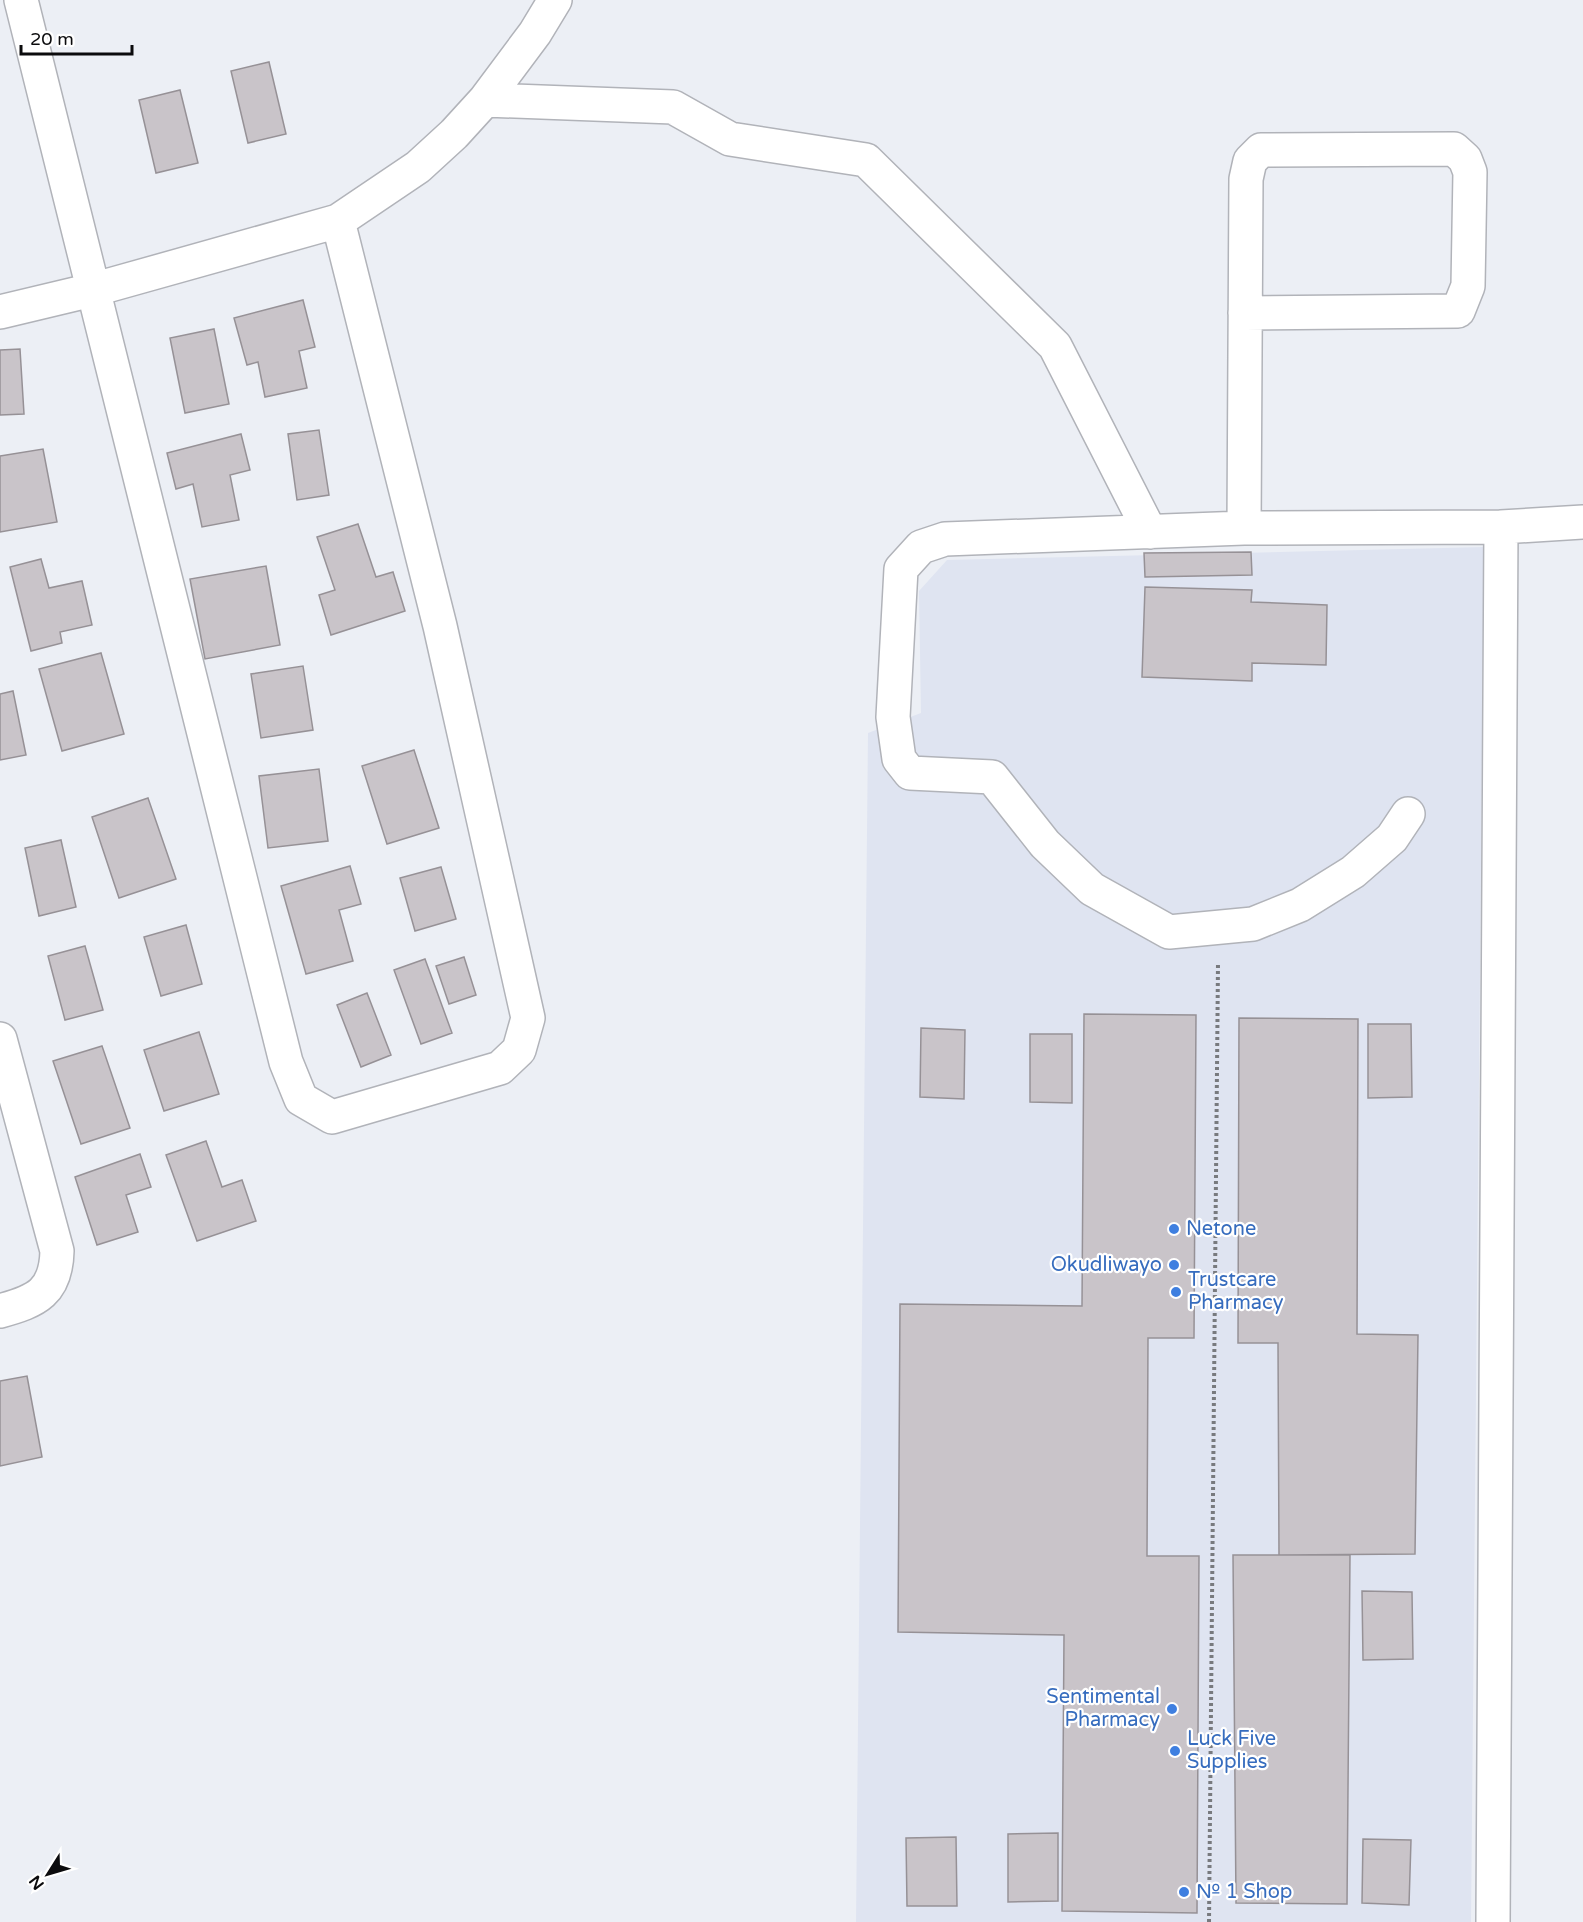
<svg xmlns="http://www.w3.org/2000/svg" width="1583" height="1922" font-family="'Varela Round',sans-serif">
  <style>
    .built { fill: #dfe4f1 }
    .building { fill: #c9c4c9; stroke: #969196; stroke-width: 1.5 }
    .lines { fill: none; stroke-linecap: round; stroke-linejoin: round }
    .minor-casing { stroke: #b1b3b9; stroke-width: 36 }
    .path { stroke: #787a7e; stroke-width: 4; stroke-dasharray: 3 3; stroke-linecap: butt }
    .minor { stroke: #fff; stroke-width: 33 }
    .shop-dot { fill: #3f7fe0; stroke: #fff; stroke-width: 2 }
    .labels { text-anchor: middle; dominant-baseline: central; stroke-width: 4.5; stroke-linejoin: round; paint-order: stroke }
    .shop-label { font-size: 20px; fill: #366cbe; stroke: #fff; text-anchor: start }
  </style>
  <rect width="100%" height="100%" fill="#eceff5"/>
  <path class="built" d="M1484 547 1471 1922H856L868 733 921 713 919 591 947 560Z"/>
  <path class="building" d="M269 62 286 134 248 143 231 71Z
    M180 90 198 163 156 173 139 100Z
    M303 300 315 347 299 351 307 388 265 397 258 362 247 365 234 318Z
    M214 329 229 404 185 413 170 338Z
    M20 349 24 414 0 415V350Z
    M319 430 329 495 297 500 288 434Z
    M241 434 250 470 230 475 239 520 202 527 193 484 176 489 167 453Z
    M43 449 57 522 0 532V456Z
    M358 524 376 577 393 572 405 611 331 635 319 595 335 590 317 537Z
    M1251 552 1252 575 1145 577 1144 553Z
    M41 559 49 588 82 581 92 625 60 632 62 643 31 651 10 567Z
    M266 566 280 645 205 659 190 579Z
    M1145 587 1252 590 1251 602 1327 605 1326 665 1252 663V681L1142 677Z
    M101 653 124 734 62 751 39 669Z
    M303 666 313 730 261 738 251 674Z
    M13 691 26 755 0 760V694Z
    M414 750 439 828 387 844 362 766Z
    M319 769 328 841 268 848 259 776Z
    M148 798 176 879 119 898 92 817Z
    M61 840 76 907 39 916 25 848Z
    M350 866 361 904 339 910 353 961 306 974 281 886Z
    M441 867 456 919 415 931 400 878Z
    M186 925 202 984 161 996 144 937Z
    M85 946 103 1010 65 1020 48 956Z
    M464 957 476 995 449 1004 436 966Z
    M425 959 452 1033 421 1044 394 970Z
    M367 993 391 1055 361 1067 337 1005Z
    M1084 1014 1196 1015 1194 1338H1148L1147 1556H1199L1197 1913 1062 1911 1064 1635 898 1632 900 1304 1082 1306Z
    M1239 1018 1358 1019 1357 1334 1418 1335 1415 1554 1279 1555 1278 1343H1238Z
    M1368 1024H1411L1412 1097 1368 1098Z
    M921 1028 965 1030 964 1099 920 1097Z
    M199 1032 219 1094 164 1111 144 1050Z
    M1030 1034H1072V1103L1030 1102Z
    M102 1046 130 1128 81 1144 53 1061Z
    M206 1141 222 1187 242 1180 256 1221 197 1241 166 1155Z
    M140 1154 151 1187 126 1195 138 1232 97 1245 75 1177Z
    M27 1376 42 1457 0 1466V1381Z
    M1233 1555H1350L1347 1904 1236 1903Z
    M1362 1591 1412 1592 1413 1659 1363 1660Z
    M1058 1833V1901L1008 1902V1834Z
    M956 1837 957 1906H907L906 1838Z
    M1363 1839 1411 1840 1409 1905 1362 1903Z"/>
  <g class="lines">
    <defs>
      <path id="minor" d="M21 0 286 1062 301 1099 332 1117 500 1068 519 1050 528 1018 440 626 338 221
        M485 100 673 107 730 139 866 160 1055 346 1150 532
        M0 312 92 290 338 221 418 167 454 134 485 100 535 33 555 0
        M1244 528 1246 179 1250 161 1261 150 1454 149 1465 159 1470 172 1468 286 1458 311 1245 313
        M1408 814 1392 838 1353 872 1300 905 1253 924 1169 932 1092 889 1045 844 992 777 910 773 899 759 893 717 901 569 921 547 945 539 1244 528 1501 527
        M0 1039 57 1251C56 1292 37 1301 0 1311
        M1493 1922 1501 527 1583 522"/>
    </defs>
    <use href="#minor" class="minor-casing"/>
    <path class="path" d="M1209 1922 1218 963"/>
    <use href="#minor" class="minor"/>
  </g>
  <g class="shop-dot">
    <circle cx="1174" cy="1229" r="6"/>
    <circle cx="1174" cy="1265" r="6"/>
    <circle cx="1176" cy="1292" r="6"/>
    <circle cx="1172" cy="1709" r="6"/>
    <circle cx="1175" cy="1751" r="6"/>
    <circle cx="1184" cy="1892" r="6"/>
  </g>
  <g class="labels">
    <g class="shop-label">
      <text x="1186" y="1229">Netone</text>
      <text x="1162" y="1265" text-anchor="end">Okudliwayo</text>
      <text x="1188" y="1280">Trustcare<tspan x="1188" dy="23">Pharmacy</tspan></text>
      <text x="1160" y="1697" text-anchor="end">Sentimental<tspan x="1160" dy="23">Pharmacy</tspan></text>
      <text x="1187" y="1739">Luck Five<tspan x="1187" dy="23">Supplies</tspan></text>
      <text x="1196" y="1892">№ 1 Shop</text>
    </g>
  </g>
  <g transform="translate(48 1874) rotate(233)" stroke="#ffffff" stroke-width="4.5" paint-order="stroke">
  <path d="M0-4.5L10 22L0 15L-10 22Z" fill="#0b0b0d"/>
  <text y="-9" font-size="16" font-weight="bold" text-anchor="middle" fill="#0b0b0d">N</text>
  </g>
  <path d="M21 45v9h111v-9" fill="none" stroke="#0b0b0d" stroke-width="3"/>
  <text x="30" y="45" font-size="18" fill="#0b0b0d" stroke="#ffffff" stroke-width="4.5" paint-order="stroke">20 m</text>
</svg>
